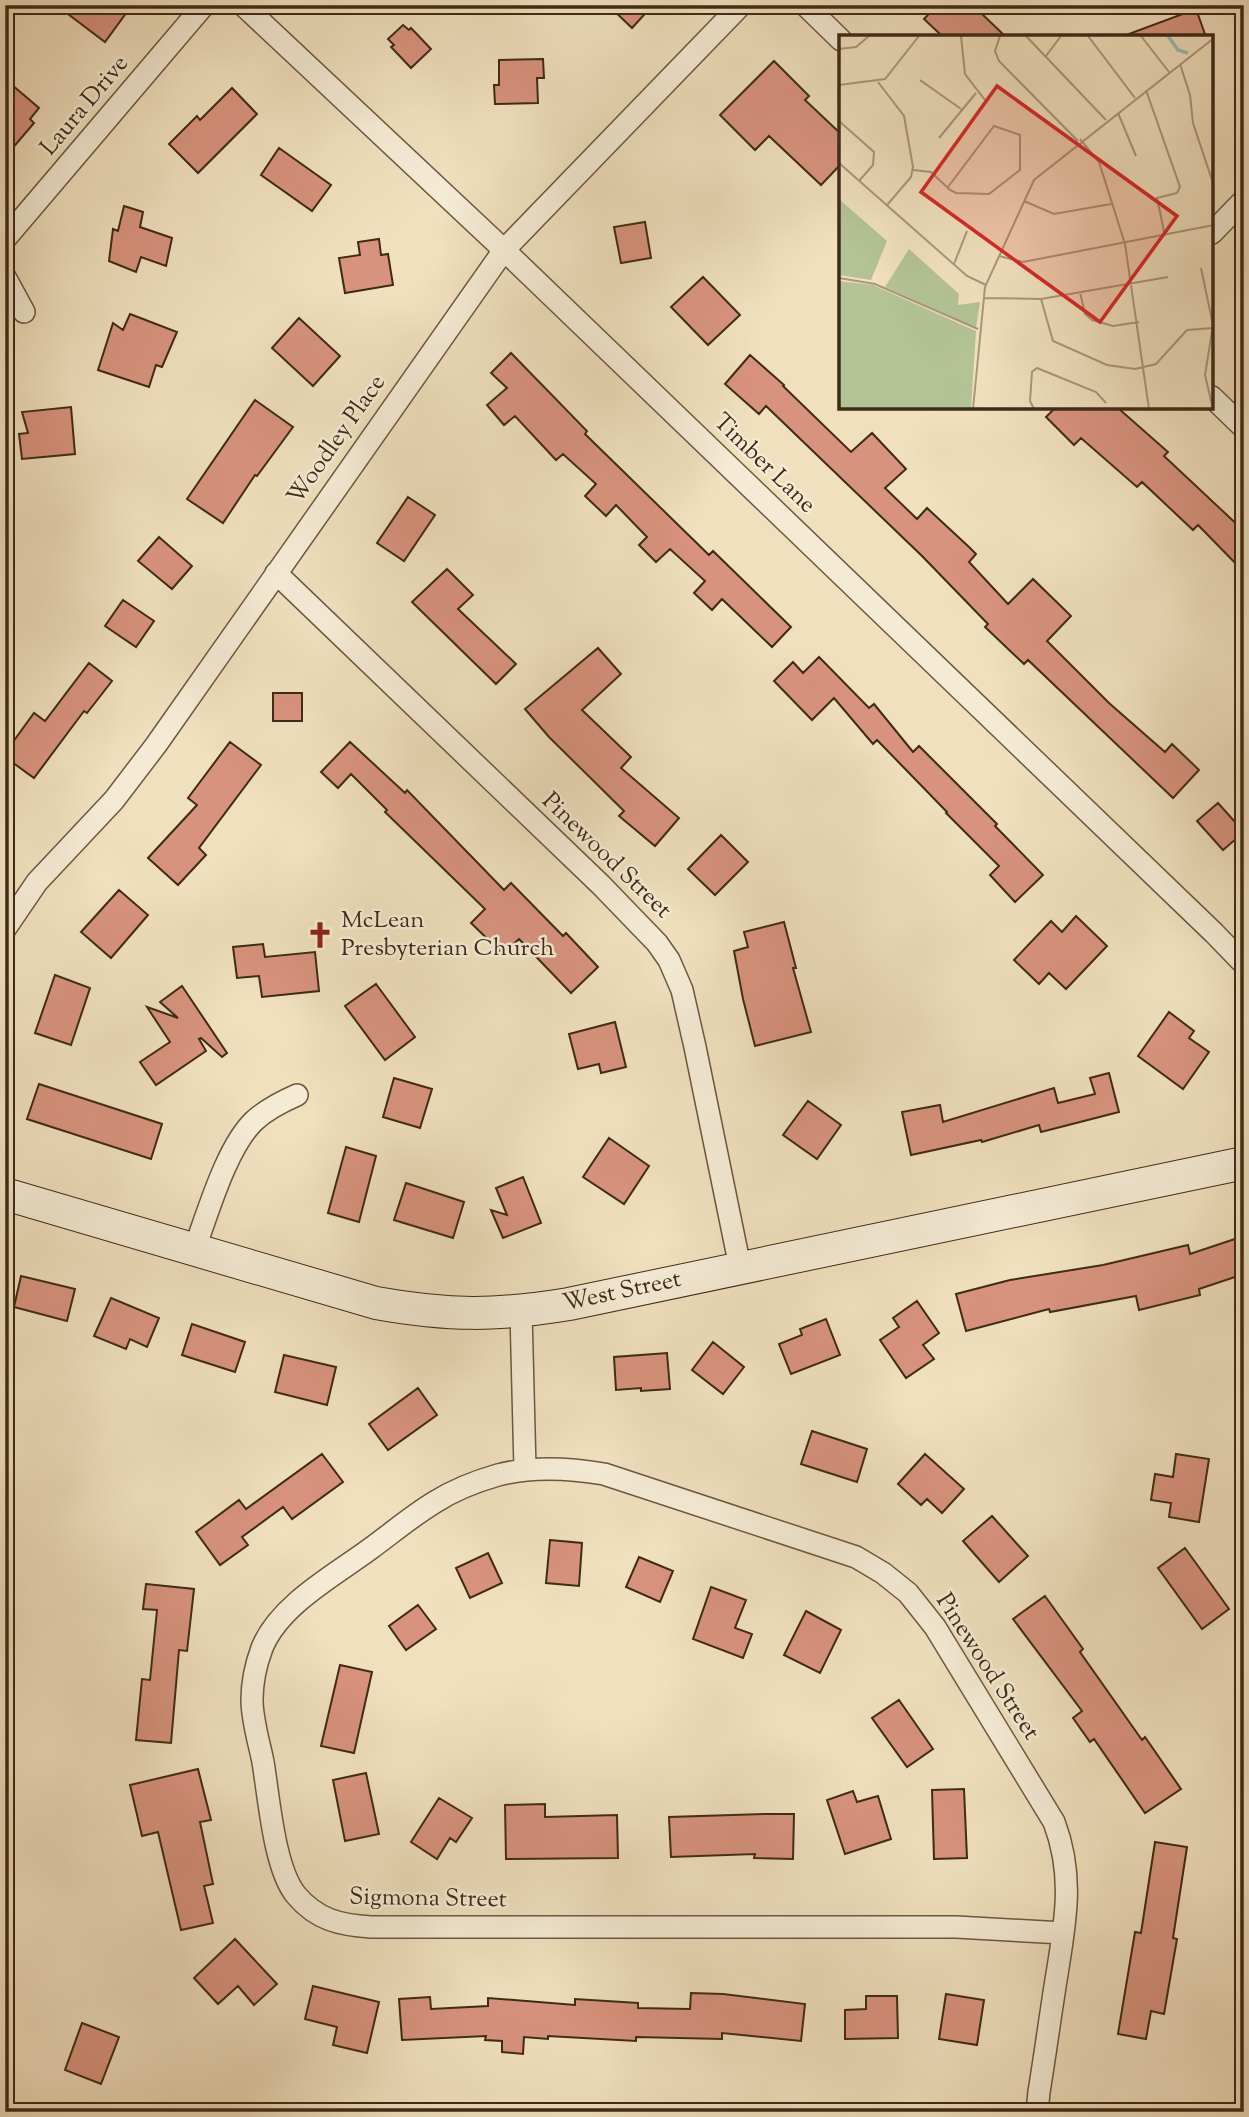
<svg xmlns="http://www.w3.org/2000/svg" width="1249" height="2117" font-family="'Sorts Mill Goudy',serif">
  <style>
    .building { fill: #d8937e; stroke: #3f2a16; stroke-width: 2 }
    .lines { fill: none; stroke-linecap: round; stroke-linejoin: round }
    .minor-casing { stroke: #6b5840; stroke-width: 24 }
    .secondary-casing { stroke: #3f2a16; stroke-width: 34 }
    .minor { stroke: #f5ebd5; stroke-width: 21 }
    .secondary { stroke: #f5ebd5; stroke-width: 32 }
    .labels { text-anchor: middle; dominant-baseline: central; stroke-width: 5; stroke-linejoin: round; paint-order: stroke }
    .street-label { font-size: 24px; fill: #3f2a16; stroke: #f5ebd5 }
    .poi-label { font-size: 24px; fill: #3f2a16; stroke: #f5ebd5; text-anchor: start }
    .inset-river { fill: none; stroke: #9abdb1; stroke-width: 3.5 }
    .inset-road { fill: none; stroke: #a9977b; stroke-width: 2 }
    .view { fill: #d62828; fill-opacity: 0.15; stroke: #d62828; stroke-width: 3.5 }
    .inset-edge { fill: none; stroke: #3f2a16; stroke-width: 3.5 }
  </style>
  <rect width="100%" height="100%" fill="#f0e0be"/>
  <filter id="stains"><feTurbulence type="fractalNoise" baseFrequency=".00286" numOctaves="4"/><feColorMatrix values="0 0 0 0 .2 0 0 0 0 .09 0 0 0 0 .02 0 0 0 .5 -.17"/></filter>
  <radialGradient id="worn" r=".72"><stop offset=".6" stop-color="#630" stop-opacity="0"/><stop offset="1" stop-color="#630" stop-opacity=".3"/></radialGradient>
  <path class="building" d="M56 5H132L105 42Z
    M608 5H653L632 28Z
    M937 5H991L982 14 1006 37H943L924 19Z
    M1196 9 1206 37H1127L1126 35Z
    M403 25 409 30 411 28 431 49 411 68 391 47 394 45 388 39Z
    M543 59 544 78H537L538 103 495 104 494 85H499V60Z
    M774 61 809 96 805 100 841 134V164L821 185 769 136 755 150 720 115Z
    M5 79 39 108 30 119 34 123 5 157Z
    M232 88 257 114 198 173 169 144 197 116 200 120Z
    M279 148 331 185 312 211 261 175Z
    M124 206 143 212 140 227 172 238 166 266 141 257 136 272 109 261 113 229 118 231Z
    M645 222 651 258 621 263 614 227Z
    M379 239 381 255 388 254 393 285 345 293 339 258 360 255 358 242Z
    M703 277 740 315 708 345 671 307Z
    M130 314 177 332 162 367 156 365 149 387 98 370 113 323 123 330Z
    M299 318 340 356 313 386 272 348Z
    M511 353 587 431 585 434 709 555 713 551 791 627 772 647 722 599 712 610 694 593 705 581 670 549 656 562 639 545 647 537 616 505 606 516 585 496 596 484 563 454 556 460 515 416 504 425 487 405 507 388 491 373Z
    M750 355 784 385 783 386 851 452 872 433 906 469 885 488 917 519 927 508 969 547 976 554 969 562 1008 604 1033 579 1071 616 1047 641 1109 703 1165 752 1172 744 1199 770 1173 798 1028 660 1024 664 985 627 988 624 922 556 766 406 759 414 725 384Z
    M255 400 293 427 257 476 255 475 223 523 187 499Z
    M71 407 75 454 22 459 19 434 28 433 22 412Z
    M1055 408H1118L1168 452 1164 456 1244 531V572L1198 525 1193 530 1142 482 1137 487 1081 438 1074 445 1046 417Z
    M408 497 435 515 404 561 377 543Z
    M159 537 192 566 172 589 138 561Z
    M447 569 473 595 458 609 516 664 496 684 412 602Z
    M123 600 154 621 136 647 105 626Z
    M598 648 621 674 582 710 631 757 621 768 679 818 655 846 619 816 624 811 549 737 525 709Z
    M819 657 869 708 874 704 913 752 919 746 997 824 995 826 1043 875 1015 902 990 875 999 866 946 813 947 812 877 740 873 744 834 698 812 720 774 681 793 662 803 673Z
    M89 663 112 681 87 713 84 711 34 778 5 757V753L34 713 45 721Z
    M273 693H302V721H273Z
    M230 742 261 765 199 848 206 855 178 885 148 858 197 805 188 798Z
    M350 742 405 793 407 790 504 890 511 883 563 936 566 933 598 967 571 993 519 939 503 954 471 923 485 909 385 812 387 810 351 774 338 788 321 772Z
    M1218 803 1244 832 1223 850 1197 821Z
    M721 835 748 862 715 895 688 869Z
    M119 890 148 915 111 958 81 932Z
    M1076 916 1107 946 1066 989 1049 973 1039 984 1014 960 1051 921 1062 932Z
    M784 922 796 968H793L811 1032 755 1046 743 999 734 951 748 947 744 932Z
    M263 944 265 957 315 952 319 991 262 997 259 976 237 978 233 947Z
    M55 975 90 988 71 1045 35 1033Z
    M376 984 415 1037 385 1060 345 1006Z
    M182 986 227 1053 222 1057 201 1038 199 1039 206 1051 156 1085 140 1062 170 1042 147 1007 178 1018 160 1002Z
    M1169 1012 1194 1031 1189 1038 1209 1052 1183 1089 1138 1056Z
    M615 1022 626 1067 601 1073 599 1064 578 1069 569 1034Z
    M1109 1073 1119 1112 1041 1132 1039 1125 982 1142 981 1140 911 1155 902 1112 940 1105 943 1122 1054 1088 1058 1103 1095 1094 1090 1078Z
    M394 1078 432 1089 420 1128 383 1117Z
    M39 1084 162 1124 151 1159 27 1119Z
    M808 1101 841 1125 817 1159 783 1135Z
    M609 1138 649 1166 624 1204 583 1177Z
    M346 1147 376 1156 359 1222 328 1213Z
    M523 1177 541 1223 503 1238 491 1210 507 1215 496 1188Z
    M406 1183 464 1202 453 1238 394 1220Z
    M1244 1236V1274L1199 1289 1200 1295 1139 1310 1136 1296 1050 1312 1049 1309 966 1331 956 1294 1010 1280 1103 1265 1188 1245 1190 1254Z
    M21 1276 75 1289 67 1321 14 1307Z
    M111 1298 159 1318 147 1347 130 1339 126 1349 94 1336Z
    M917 1301 939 1333 923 1345 934 1359 906 1378 880 1340 899 1327 893 1318Z
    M826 1319 840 1355 791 1374 779 1344 802 1335 800 1329Z
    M192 1324 245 1342 235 1372 182 1355Z
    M713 1342 744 1367 723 1394 692 1370Z
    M667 1353 670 1389 641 1391V1388L616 1390 614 1357Z
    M284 1355 336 1367 327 1405 275 1392Z
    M418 1388 437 1415 388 1450 369 1424Z
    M812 1431 867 1449 857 1482 801 1464Z
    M322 1454 343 1482 292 1519 283 1507 242 1537 248 1545 220 1565 196 1532 239 1500 246 1509Z
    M925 1454 964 1489 942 1513 927 1499 921 1505 898 1484Z
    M1176 1454 1209 1459 1199 1522 1169 1517 1171 1503 1151 1500 1155 1474 1173 1477Z
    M992 1516 1028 1556 999 1582 963 1541Z
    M550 1540 582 1543 579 1586 546 1583Z
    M1185 1548 1229 1609 1202 1629 1158 1568Z
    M488 1553 502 1583 470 1598 456 1568Z
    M639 1557 673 1571 660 1602 626 1587Z
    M146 1584 194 1589 187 1651 179 1650 171 1743 136 1740 142 1679 150 1680 157 1610 143 1609Z
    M711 1587 746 1600 735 1628 752 1634 743 1658 693 1639Z
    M1045 1596 1083 1649 1080 1652 1142 1740 1145 1737 1181 1789 1145 1813 1094 1739 1090 1742 1073 1718 1082 1711 1013 1619Z
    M418 1605 436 1629 406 1650 389 1626Z
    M806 1611 841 1630 820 1673 784 1655Z
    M340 1665 372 1672 354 1753 321 1746Z
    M899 1700 933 1749 907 1767 872 1718Z
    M198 1769 211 1820 200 1822 213 1884 204 1886 213 1923 181 1930 158 1832 142 1836 130 1785Z
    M366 1773 379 1834 345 1841 333 1780Z
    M964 1789 967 1858 934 1859 932 1790Z
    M853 1791 857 1802 878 1796 891 1839 845 1854 827 1800Z
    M439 1798 472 1818 456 1842 450 1838 437 1859 411 1842Z
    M545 1804V1817L617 1815 618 1858 506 1859 505 1805Z
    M764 1814H794L793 1859 754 1858 755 1854 671 1857 669 1817Z
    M1155 1842 1187 1847 1173 1938 1177 1939 1164 2014 1151 2011 1146 2039 1118 2034 1135 1932 1141 1933Z
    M235 1939 277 1984 254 2005 238 1986 218 2004 194 1978Z
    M313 1986 379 2002 367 2053 333 2045 337 2027 305 2019Z
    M691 1993 723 1994 805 2004 801 2041 722 2033V2039L636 2037V2041L548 2036V2039L524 2037 523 2054 502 2052V2041L485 2040 486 2036 402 2040 399 1999 430 1997 431 2009 488 2006V1998L575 2005V1999L638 2003V2008L690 2009Z
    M946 1994 984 2000 977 2045 939 2039Z
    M866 1996H897L898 2038 845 2039V2010L866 2009Z
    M82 2023 119 2037 101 2084 65 2070Z"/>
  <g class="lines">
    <defs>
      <path id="minor" d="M243 5 504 250 1214 933 1244 964
        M805 5 841 40
        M1212 233 1244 200
        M5 239 204 5
        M5 277 24 312
        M1212 397 1244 428
        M276 573 601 885 657 943 669 960 682 990 695 1047 740 1267
        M5 929 37 882 114 800 156 745 504 250 741 5
        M194 1250C208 1213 226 1148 254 1121 267 1109 281 1102 297 1095
        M521 1312 525 1469
        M1037 2112 1039 2092C1045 2055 1050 2018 1056 1980 1065 1924 1075 1877 1054 1822L935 1627 908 1593 883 1573 856 1557 604 1474C569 1468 532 1466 498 1475 477 1481 454 1490 435 1502 412 1516 392 1533 370 1549 335 1575 279 1605 262 1648 256 1664 252 1682 252 1700 252 1720 259 1742 263 1762 269 1798 274 1868 296 1895 317 1920 340 1925 371 1927H956L1063 1933"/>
      <path id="secondary" d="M5 1194 376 1303C448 1316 497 1316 569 1304L1244 1163"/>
    </defs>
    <use href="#minor" class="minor-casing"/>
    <use href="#secondary" class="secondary-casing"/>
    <use href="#minor" class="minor"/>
    <use href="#secondary" class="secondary"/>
  </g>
  <defs>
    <symbol id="church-bare" viewBox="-9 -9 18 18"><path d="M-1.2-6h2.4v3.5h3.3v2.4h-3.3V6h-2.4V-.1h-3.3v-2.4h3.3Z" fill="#8f2418" stroke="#f5ebd5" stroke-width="2.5" paint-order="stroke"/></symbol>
  </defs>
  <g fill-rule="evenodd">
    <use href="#church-bare" x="301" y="916" width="38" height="38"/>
  </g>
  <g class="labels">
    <g class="street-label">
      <text transform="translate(85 106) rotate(-50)">Laura Drive</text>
      <text transform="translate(337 440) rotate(-55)">Woodley Place</text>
      <text transform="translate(764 464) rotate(44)">Timber Lane</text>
      <text transform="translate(606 856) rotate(44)">Pinewood Street</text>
      <text transform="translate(622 1292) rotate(-12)">West Street</text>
      <text transform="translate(987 1667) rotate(57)">Pinewood Street</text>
      <text transform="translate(428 1899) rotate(1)">Sigmona Street</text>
    </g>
    <g class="poi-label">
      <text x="341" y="921">McLean<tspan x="341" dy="28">Presbyterian Church</tspan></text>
    </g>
  </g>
  <g transform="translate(839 35)">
    <rect width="374" height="374" fill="#f0e0be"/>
    <path d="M0 164 48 206 32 245 0 240ZM70 214 120 259 119 270 141 267 137 293 46 252ZM0 246 34 250 137 296 132 374H0Z" fill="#b3c396"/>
    <path class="inset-river" d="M329 1 339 15 349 18"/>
    <path class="inset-road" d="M122 1 126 39 146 65M161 1 156 16 160 26 239 106M187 1 267 85M249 1 296 63M302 1 330 37M0 14 17 12 30 1M207 21 222 1M341 29 351 60 354 88 375 151M81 45 122 74M39 47 65 81 74 132 72 142 48 170M0 50 46 44 80 1M307 55 341 152 338 158 318 163 326 201M279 78 297 121M0 86 35 117 34 130 20 146M100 103 137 58M241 104 260 127 286 209 310 374M0 128 128 241 147 250M74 135 92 137 111 155 117 158 150 159 181 135V100L155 91 109 152M185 166 215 179 272 169M160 221 184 227 375 190M115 229 128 196M362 233 374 290 366 340 374 374M0 243 36 249 139 294M241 257 246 279 253 285 274 291 300 287M144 263 202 264 329 242M202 264 214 306 268 330 296 334 317 329 348 295M348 295 374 293M134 374 146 252 195 145 375 3M195 374 191 366 193 337 198 333 257 357 267 368"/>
    <path class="view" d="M158 51 338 181 261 287 82 157Z"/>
    <rect width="374" height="374" class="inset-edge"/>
  </g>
  <rect width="1249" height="2117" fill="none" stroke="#f0e0be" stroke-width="28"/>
  <rect x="7" y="7" width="1235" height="2103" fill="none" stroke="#3f2a16" stroke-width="3.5"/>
  <rect x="14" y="14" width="1221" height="2089" fill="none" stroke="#3f2a16" stroke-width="2"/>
  <rect width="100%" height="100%" filter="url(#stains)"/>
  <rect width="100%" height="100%" fill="url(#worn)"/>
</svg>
